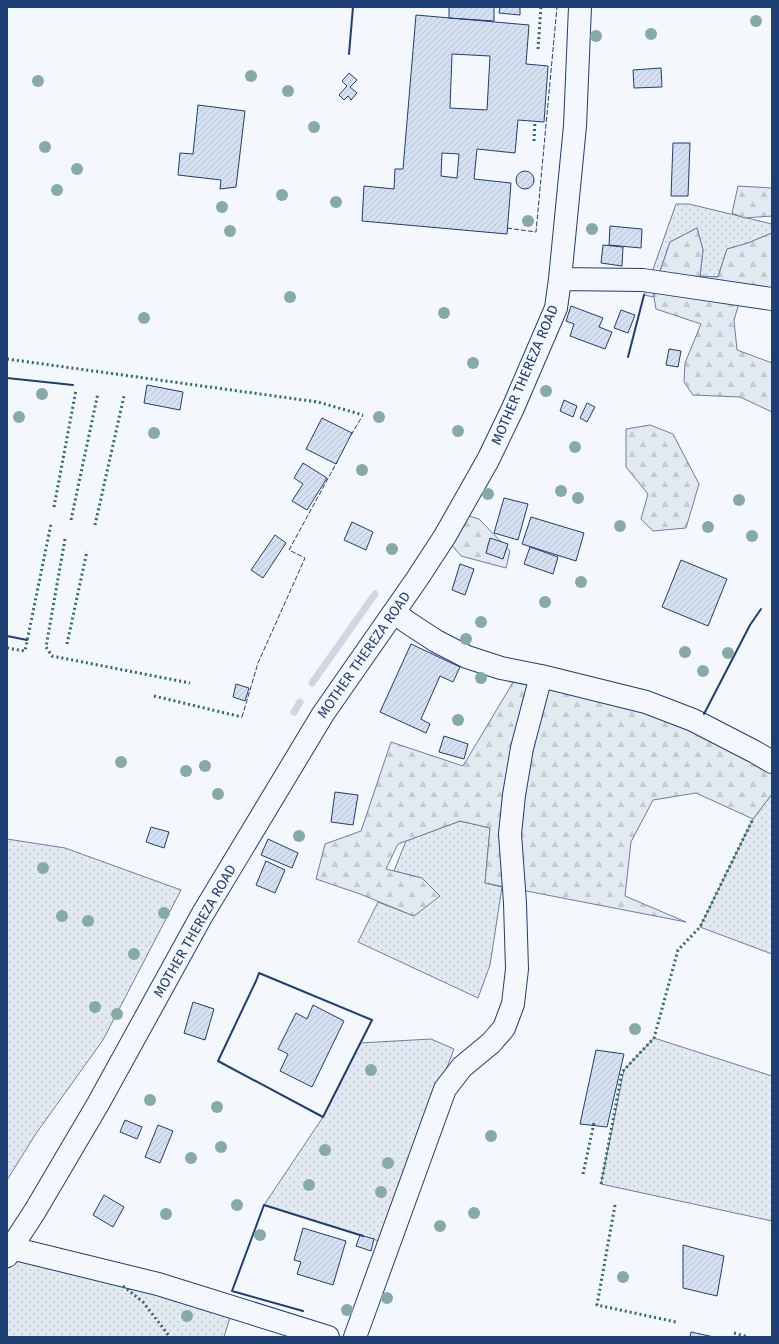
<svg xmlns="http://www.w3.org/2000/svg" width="779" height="1344" font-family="'Fira Sans',sans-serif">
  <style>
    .grass { fill: url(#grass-dots); stroke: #687fa3 }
    .forest { fill: url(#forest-firs); stroke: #687fa3 }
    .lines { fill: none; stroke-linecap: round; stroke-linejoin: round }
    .stream { stroke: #cfd7e4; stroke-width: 7 }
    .building { fill: url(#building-hatch); stroke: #1d3f73; fill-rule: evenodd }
    .minor-casing { stroke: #1d3f73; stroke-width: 24 }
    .minor { stroke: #f4f7fb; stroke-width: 22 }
    .hedge { stroke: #2c6c60; stroke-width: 3; stroke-dasharray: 2 3; stroke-linecap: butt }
    .fence { stroke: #1d3f73; stroke-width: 1; stroke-dasharray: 5 2; stroke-linecap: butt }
    .wall { stroke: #1d3f73; stroke-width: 2 }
    .tree { fill: #86aba6 }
    .labels { text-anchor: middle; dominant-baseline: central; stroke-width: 3; stroke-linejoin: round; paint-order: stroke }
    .street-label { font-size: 14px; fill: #1d3f73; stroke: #f4f7fb }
  </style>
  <defs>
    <pattern id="grass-dots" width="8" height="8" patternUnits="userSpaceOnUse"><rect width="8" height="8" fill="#e3e9f0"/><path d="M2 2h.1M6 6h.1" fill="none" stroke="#c2c9d1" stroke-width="1.8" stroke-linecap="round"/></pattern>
    <pattern id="forest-firs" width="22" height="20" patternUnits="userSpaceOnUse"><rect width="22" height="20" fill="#e3e9f0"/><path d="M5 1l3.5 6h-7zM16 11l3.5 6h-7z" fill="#c2c9d1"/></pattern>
    <pattern id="building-hatch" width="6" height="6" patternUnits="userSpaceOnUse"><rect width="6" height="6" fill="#d5e0f0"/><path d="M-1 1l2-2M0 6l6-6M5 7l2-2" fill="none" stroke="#b6c1d1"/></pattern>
  </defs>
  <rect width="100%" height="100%" fill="#f4f7fb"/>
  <path class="grass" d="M676 204H689L772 224V233L748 243 727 249 718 277 700 276 703 250 697 228 670 242 653 292 654 297 644 295Z
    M772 794V954L700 927 753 819Z
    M460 821 490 828 485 883 502 887 490 965 478 998 358 942 378 902 414 916 422 878 394 871 406 841Z
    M7 839 65 848 181 890 103 1040 35 1135 7 1180Z
    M654 1038 772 1076V1221L601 1184 624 1070Z
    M431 1039 454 1049 382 1242 264 1205 323 1117 360 1043Z
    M7 1247 231 1314 224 1337H7Z"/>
  <path class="forest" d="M738 186 772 188V216L744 218 732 213Z
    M697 228 703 250 700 276 718 277 727 249 748 243 772 233V302L742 293 734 320 737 350 772 363V412L740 397 693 395 684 382 685 363 701 324 656 309 653 292 670 242Z
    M650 425 673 434 699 484 686 528 653 531 641 519 648 494 626 467V429Z
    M453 511 479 519 510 551 506 568 461 556 440 531Z
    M515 679 642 699 772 769V794L753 819 696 793 653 800 631 842 625 896 686 922 485 883 490 828 460 821 398 844 386 869 422 878 440 896 414 916 360 894 316 879 325 844 361 831 391 742 463 766Z"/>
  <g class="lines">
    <path class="stream" d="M312 683 375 594
      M294 712 300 702"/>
  </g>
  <path class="building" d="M449 7H494V21L449 18Z
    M500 7H520V15L499 13Z
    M416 15 529 25 526 64 548 66 544 122 518 120 515 153 477 149 474 179 511 183 507 234 362 221 364 186 394 189 395 169H403ZM452 54 490 56 487 110 450 108ZM442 153 459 154 457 178 441 176Z
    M661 68 662 87 634 88 633 70Z
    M349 73 357 80 350 87 357 93 351 100 348 96 344 100 339 95 347 86 342 81Z
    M198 105 245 111 236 187 220 189 221 180 178 175 180 153 193 154Z
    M673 143H690L688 196H671Z
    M516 180a9 9 0 1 1 18 0a9 9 0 1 1-18 0Z
    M610 226 642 229 641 248 609 245Z
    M603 245 623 247 622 266 601 263Z
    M571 306 603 318 599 327 612 332 605 349 570 336 574 324 566 321Z
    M621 310 635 315 628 333 614 328Z
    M669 349 681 351 678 367 666 365Z
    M147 385 183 392 180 410 144 403Z
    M564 400 577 406 573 417 560 411Z
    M587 403 595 407 587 422 580 418Z
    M322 418 352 433 336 464 306 449Z
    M303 463 327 478 307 510 292 501 303 484 294 478Z
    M504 498 528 504 518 540 494 533Z
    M531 517 584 533 576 561 522 544Z
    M352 522 373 532 366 550 344 540Z
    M275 535 286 543 263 578 251 570Z
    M490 538 508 544 503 559 486 553Z
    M530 547 558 557 553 574 524 564Z
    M681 560 727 579 708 626 662 607Z
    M460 564 474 569 465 595 452 590Z
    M411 644 460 667 453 682 440 676 421 719 430 724 426 733 380 712Z
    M236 684 249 688 245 701 233 697Z
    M444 736 468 744 464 759 439 752Z
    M335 792 358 795 353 825 331 822Z
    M151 827 169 832 164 848 146 842Z
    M268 839 298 853 292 868 261 855Z
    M266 861 285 870 275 893 256 885Z
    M193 1002 214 1009 205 1040 184 1033Z
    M313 1005 344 1021 312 1087 280 1071 288 1054 278 1049 296 1013 307 1019Z
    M596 1050 624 1054 607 1127 580 1124Z
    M125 1120 142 1127 137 1139 120 1132Z
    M158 1125 173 1131 160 1163 145 1157Z
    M104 1195 124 1207 113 1227 93 1215Z
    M303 1228 346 1241 333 1285 297 1274 301 1262 294 1260Z
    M360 1235 374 1239 371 1251 356 1246Z
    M683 1245 724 1256 717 1296 683 1288Z
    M691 1332 714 1337H690Z"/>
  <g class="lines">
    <defs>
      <path id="minor" d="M560 279 643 280 772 299
        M394 612 407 622 436 641 467 657 501 668 541 676 646 702 693 720 755 752 772 762
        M11 1248 158 1284 328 1337
        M7 1256 11 1248 35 1211 98 1104 202 915 323 714 417 579 445 536 488 460 513 408 556 308 560 279 575 126 580 7
        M355 1337 445 1089 462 1067 491 1043 504 1028 513 1004 517 969 515 903 510 834 514 795 522 748 541 676"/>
    </defs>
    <use href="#minor" class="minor-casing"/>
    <use href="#minor" class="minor"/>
    <path class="hedge" d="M538 49 541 7
      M534 141 535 121
      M7 359 318 402 363 415
      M54 507 76 390
      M71 520 98 393
      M95 525 124 396
      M65 539 46 647 52 656 190 683
      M67 644 87 551
      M7 648 25 651 51 524
      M154 696 242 717
      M583 1174 594 1123
      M601 1184 622 1072 654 1038 678 950 700 927 753 819
      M615 1205 597 1305 676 1322
      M123 1286 143 1302 170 1337
      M734 1333 748 1337"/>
    <path class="fence" d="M507 228 536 232 557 7
      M351 435 363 415
      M242 717 258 663 305 558 289 550 337 462"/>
    <path class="wall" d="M349 54 353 7
      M628 357 644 295
      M7 378 73 385
      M7 636 27 640
      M704 714 750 625 761 609
      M259 973 372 1020 323 1117 218 1061 256 981Z
      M303 1311 232 1291 264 1205 363 1236"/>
  </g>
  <g class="tree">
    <circle cx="756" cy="21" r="6"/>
    <circle cx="651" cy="34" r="6"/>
    <circle cx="596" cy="36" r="6"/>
    <circle cx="251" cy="76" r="6"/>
    <circle cx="38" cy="81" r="6"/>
    <circle cx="288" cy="91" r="6"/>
    <circle cx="314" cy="127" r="6"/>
    <circle cx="45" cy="147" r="6"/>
    <circle cx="77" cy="169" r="6"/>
    <circle cx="57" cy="190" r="6"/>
    <circle cx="282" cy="195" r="6"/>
    <circle cx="336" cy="202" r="6"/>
    <circle cx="222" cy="207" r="6"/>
    <circle cx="528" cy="221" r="6"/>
    <circle cx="592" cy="229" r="6"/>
    <circle cx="230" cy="231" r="6"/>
    <circle cx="290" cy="297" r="6"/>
    <circle cx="444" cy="313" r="6"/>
    <circle cx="144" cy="318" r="6"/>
    <circle cx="473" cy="363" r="6"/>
    <circle cx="546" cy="391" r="6"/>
    <circle cx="42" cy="394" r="6"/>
    <circle cx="19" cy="417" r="6"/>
    <circle cx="379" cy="417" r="6"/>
    <circle cx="458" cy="431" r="6"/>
    <circle cx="154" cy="433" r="6"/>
    <circle cx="575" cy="447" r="6"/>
    <circle cx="362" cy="470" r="6"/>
    <circle cx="561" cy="491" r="6"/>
    <circle cx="488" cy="494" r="6"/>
    <circle cx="578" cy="498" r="6"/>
    <circle cx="739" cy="500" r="6"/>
    <circle cx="620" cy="526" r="6"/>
    <circle cx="708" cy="527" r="6"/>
    <circle cx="752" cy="536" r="6"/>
    <circle cx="392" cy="549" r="6"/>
    <circle cx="581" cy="582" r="6"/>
    <circle cx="545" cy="602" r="6"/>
    <circle cx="481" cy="622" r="6"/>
    <circle cx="466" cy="639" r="6"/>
    <circle cx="685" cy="652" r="6"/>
    <circle cx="728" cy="653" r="6"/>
    <circle cx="703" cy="671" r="6"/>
    <circle cx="481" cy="678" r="6"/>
    <circle cx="458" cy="720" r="6"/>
    <circle cx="121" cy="762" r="6"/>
    <circle cx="205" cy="766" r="6"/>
    <circle cx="186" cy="771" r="6"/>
    <circle cx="218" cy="794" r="6"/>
    <circle cx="299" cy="836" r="6"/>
    <circle cx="43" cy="868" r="6"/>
    <circle cx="164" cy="913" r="6"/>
    <circle cx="62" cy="916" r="6"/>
    <circle cx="88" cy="921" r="6"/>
    <circle cx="134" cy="954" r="6"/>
    <circle cx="95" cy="1007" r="6"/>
    <circle cx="117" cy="1014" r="6"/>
    <circle cx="635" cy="1029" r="6"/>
    <circle cx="371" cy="1070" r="6"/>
    <circle cx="150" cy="1100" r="6"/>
    <circle cx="217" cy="1107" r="6"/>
    <circle cx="491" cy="1136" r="6"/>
    <circle cx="221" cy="1147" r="6"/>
    <circle cx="325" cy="1150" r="6"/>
    <circle cx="191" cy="1158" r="6"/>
    <circle cx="388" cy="1163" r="6"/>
    <circle cx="309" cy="1185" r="6"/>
    <circle cx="381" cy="1192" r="6"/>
    <circle cx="237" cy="1205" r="6"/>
    <circle cx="474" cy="1213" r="6"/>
    <circle cx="166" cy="1214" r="6"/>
    <circle cx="440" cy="1226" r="6"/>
    <circle cx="260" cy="1235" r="6"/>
    <circle cx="623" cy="1277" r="6"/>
    <circle cx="387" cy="1298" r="6"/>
    <circle cx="347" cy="1310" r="6"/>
    <circle cx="187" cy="1316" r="6"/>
  </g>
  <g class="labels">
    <g class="street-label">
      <text transform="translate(525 375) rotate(-67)">MOTHER THEREZA ROAD</text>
      <text transform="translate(364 655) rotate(-55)">MOTHER THEREZA ROAD</text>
      <text transform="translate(195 931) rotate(-60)">MOTHER THEREZA ROAD</text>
    </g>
  </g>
  <rect width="779" height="1344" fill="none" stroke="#1d3f73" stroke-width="16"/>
</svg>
